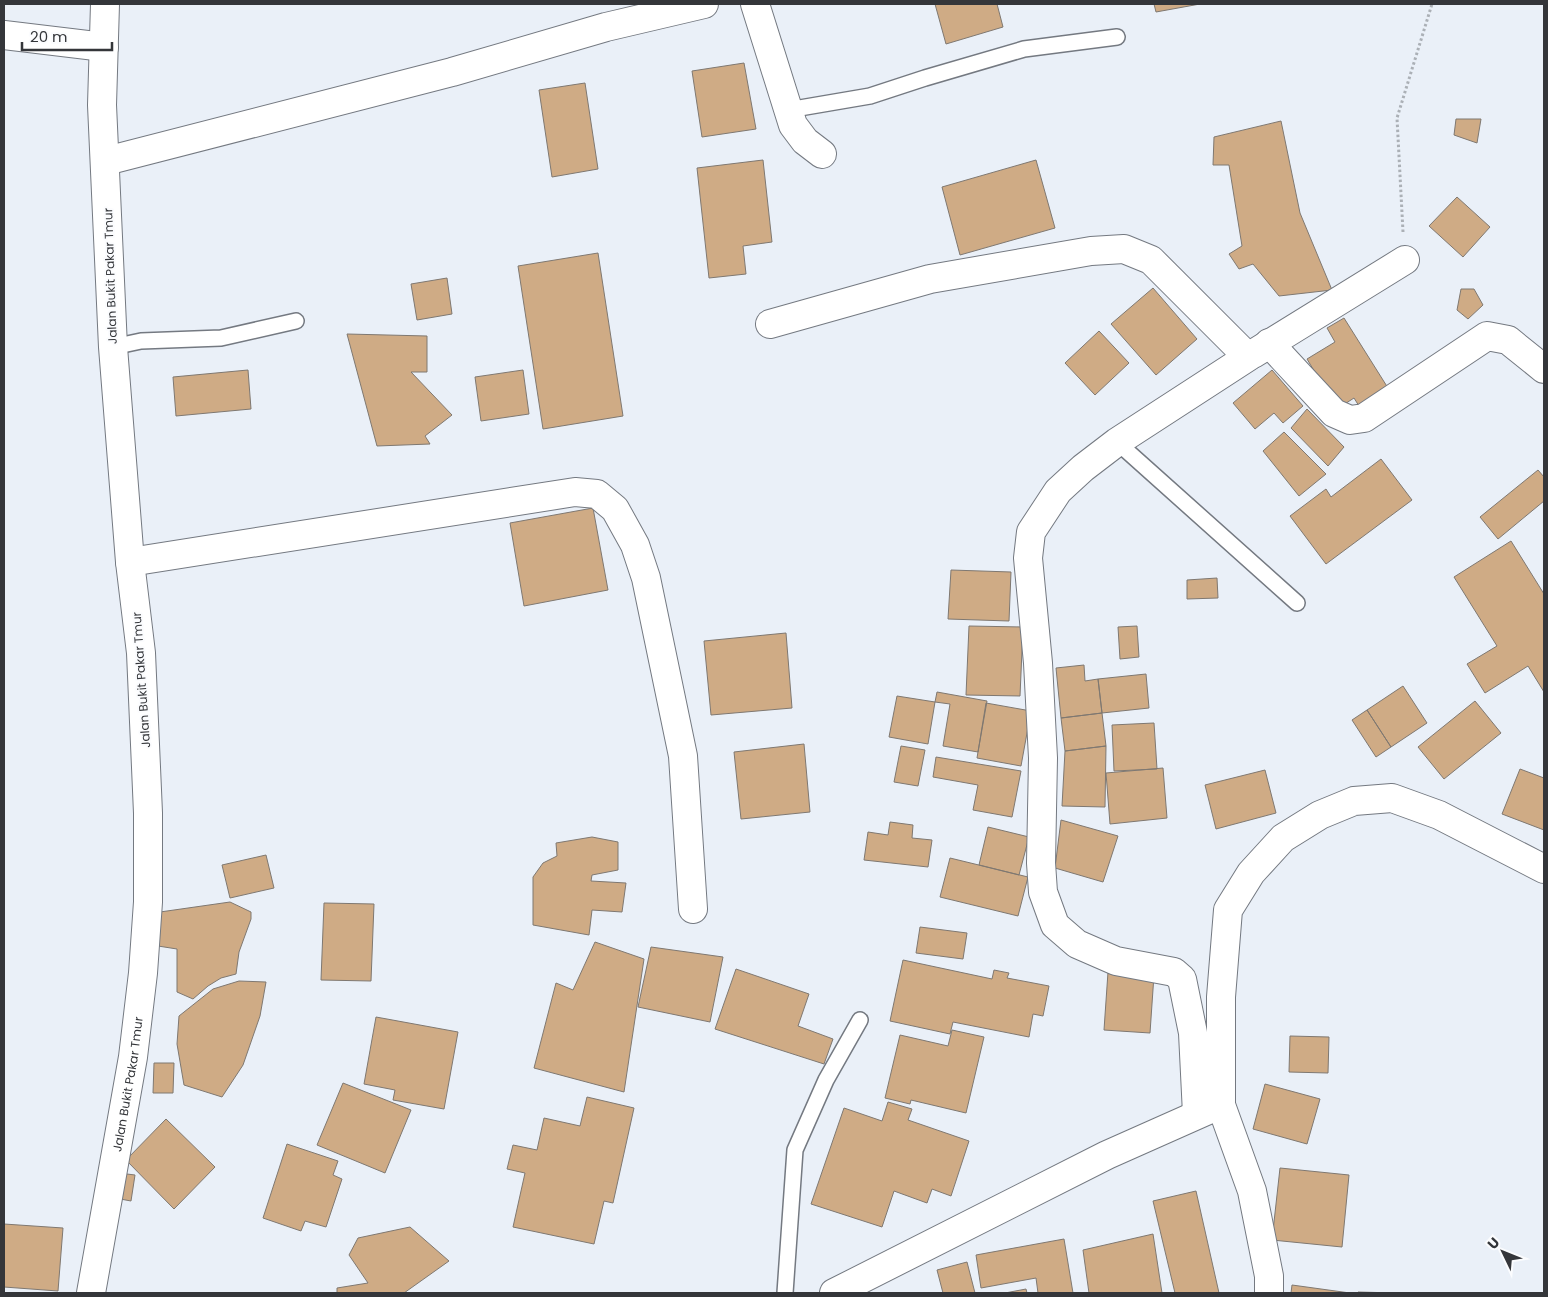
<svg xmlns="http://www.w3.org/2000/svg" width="1548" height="1297" font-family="Poppins,sans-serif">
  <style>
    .building { fill: #cfab85; stroke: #7f7871 }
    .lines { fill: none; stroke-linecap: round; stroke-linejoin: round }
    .service-casing { stroke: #747981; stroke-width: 18 }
    .minor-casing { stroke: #747981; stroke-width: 30 }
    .path { stroke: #abb0b6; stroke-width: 3; stroke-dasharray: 2.5 2.5; stroke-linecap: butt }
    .service { stroke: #fff; stroke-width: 15 }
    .minor { stroke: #fff; stroke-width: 28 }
    .labels { text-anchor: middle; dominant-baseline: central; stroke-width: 4; stroke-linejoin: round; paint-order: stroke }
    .street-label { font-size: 12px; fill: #34363a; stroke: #fbfcfe }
  </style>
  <rect width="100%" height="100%" fill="#eaf0f8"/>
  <path class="building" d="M935 4H997L1003 27 946 44Z
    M1154 4H1200L1156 12Z
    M744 63 756 129 702 137 692 71Z
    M585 83 598 169 552 177 539 90Z
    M1456 119H1481L1477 143 1454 135Z
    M1281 121 1300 213 1332 290 1279 296 1253 264 1239 269 1229 254 1242 246 1229 165H1213L1214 137Z
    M763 160 772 242 743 246 746 274 709 278 697 168Z
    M1036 160 1055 228 960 255 942 187Z
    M1457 197 1490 227 1463 257 1429 226Z
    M598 253 623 416 543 429 518 266Z
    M447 278 452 314 417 320 411 284Z
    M1153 288 1197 339 1156 375 1111 324Z
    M1461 289H1474L1483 305 1468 319 1457 310Z
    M1344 318 1388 388 1359 406 1354 398 1337 409 1307 359 1335 342 1327 328Z
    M1099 331 1129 363 1095 395 1065 363Z
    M347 334 427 336V372H411L452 415 425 436 430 444 377 446Z
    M248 370 251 409 176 416 173 377Z
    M523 370 529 414 481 421 475 377Z
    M1272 370 1303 406 1283 423 1274 413 1255 429 1233 403Z
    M1307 409 1344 447 1328 466 1291 428Z
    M1284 432 1326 474 1299 496 1263 451Z
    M1381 459 1412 500 1326 564 1290 516 1326 489 1331 497Z
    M1538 470 1544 477V501L1498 539 1480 517Z
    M593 508 608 590 524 606 510 523Z
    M1511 541 1544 594V692L1528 666 1485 693 1467 664 1497 646 1454 577Z
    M951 570 1011 572 1009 621 948 619Z
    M1217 578 1218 598 1187 599V580Z
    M969 626 1023 627 1020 696 966 695Z
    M1137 626 1139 657 1120 659 1118 627Z
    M786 633 792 708 711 715 704 641Z
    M1084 665 1085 681 1098 679 1102 713 1061 718 1056 668Z
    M1146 674 1149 708 1102 713 1098 679Z
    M1403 686 1427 723 1391 747 1367 710Z
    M937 692 987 701 978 752 943 746 950 704 935 702Z
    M897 696 935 702 928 744 889 737Z
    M1475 701 1501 733 1444 779 1418 747Z
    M986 703 1031 711 1021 766 977 758Z
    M1367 710 1391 747 1376 757 1352 720Z
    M1102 713 1106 746 1065 751 1061 718Z
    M1154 723 1157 769 1114 771 1112 725Z
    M804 744 810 812 741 819 734 752Z
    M901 746 925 750 918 786 894 782Z
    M1106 746 1105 807 1062 806 1065 751Z
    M936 757 1021 771 1012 817 973 810 978 785 933 777Z
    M1163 768 1167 818 1110 824 1106 773Z
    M1520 769 1544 778V830L1502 814Z
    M1265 770 1276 813 1216 829 1205 785Z
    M1061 820 1118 836 1103 882 1055 868Z
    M890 822 913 825 912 838 932 840 928 867 864 860 868 832 888 835Z
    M988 827 1029 837 1019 875 979 865Z
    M592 837 618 842V870L592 875 591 881 626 883 622 912 592 910 589 935 533 925V877L543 863 557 856 556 843Z
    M266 855 274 888 230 898 222 865Z
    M950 858 1028 877 1018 916 940 897Z
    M230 902 251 912V919L239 952 236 974 221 978 208 986 193 999 177 992V949L158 946 160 912Z
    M324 903 374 904 371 981 321 980Z
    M920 927 967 933 963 959 916 953Z
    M595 942 644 959 624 1092 534 1068 556 983 573 990Z
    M651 947 723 957 710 1022 638 1007Z
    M903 960 992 979 994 970 1009 973 1007 978 1049 986 1043 1016 1033 1014 1029 1037 953 1022 950 1034 890 1021Z
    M736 969 809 994 798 1026 833 1039 824 1064 715 1029Z
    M1108 972 1154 975 1150 1033 1104 1030Z
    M239 981 266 982 260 1016 243 1065 222 1097 184 1085 177 1044 179 1016 213 989Z
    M376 1017 458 1032 444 1109 393 1100 395 1090 364 1084Z
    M952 1030 984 1037 966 1113 911 1100 910 1104 885 1098 900 1035 948 1046Z
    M1290 1036 1329 1037 1328 1073 1289 1072Z
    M154 1063H174L173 1093H153Z
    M343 1083 411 1110 385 1173 317 1145Z
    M1265 1084 1320 1099 1307 1144 1253 1129Z
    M587 1097 634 1108 613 1203 604 1201 594 1244 513 1227 525 1173 507 1169 513 1145 537 1150 544 1118 580 1126Z
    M888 1102 912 1109 908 1120 969 1141 951 1196 932 1189 927 1203 894 1191 882 1227 811 1204 844 1108 882 1121Z
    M166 1119 215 1167 174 1209 126 1160Z
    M287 1144 338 1161 333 1175 342 1179 326 1227 305 1221 301 1231 263 1218Z
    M1280 1168 1349 1175 1342 1247 1272 1240Z
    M119 1173 135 1175 131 1201 115 1198Z
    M1196 1191 1219 1293H1175L1153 1201Z
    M4 1224 63 1228 58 1291 4 1287Z
    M410 1227 449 1261 404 1293H337V1288L368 1283 349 1255 358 1238Z
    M1153 1234 1162 1293H1089L1083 1250Z
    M1064 1239 1073 1293H1038L1036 1278 981 1288 976 1255Z
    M967 1262 975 1293H943L937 1270Z
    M1292 1285 1350 1293H1291Z
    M1026 1289 1027 1293H1005Z
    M1358 1292 1396 1293H1357Z"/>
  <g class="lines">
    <defs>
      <path id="service" d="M788 110 870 96 925 78 1024 49 1117 37
        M113 347 141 341 221 338 296 321
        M1117 442 1297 603
        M785 1293 795 1150 826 1080 860 1020"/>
      <g id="minor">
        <path d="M755 4 793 125 805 141 822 154"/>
        <path d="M4 35 104 47"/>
        <path d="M106 161 452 72 606 27 704 4"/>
        <path d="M770 324 930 279 1091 251 1124 249 1151 260 1248 357 1117 442 1083 468 1058 491 1031 532 1028 558 1038 663 1043 758 1041 863 1043 892 1055 925 1077 944 1116 961 1174 972 1182 979 1193 1033 1197 1114"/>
        <path d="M1269 343 1334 413 1350 420 1364 418 1487 336 1508 340 1544 369"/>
        <path d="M1253 354 1405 260"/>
        <path d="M130 562 575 492 597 494 615 509 635 545 646 578 683 756 693 909"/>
        <path id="s1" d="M91 1293 133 1057 143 973 148 902V813L141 653 130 562 113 347 102 105 105 4"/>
        <path d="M834 1293 1107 1155 1215 1107"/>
        <path d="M1269 1293V1276L1252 1191 1221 1105V997L1228 910 1251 873 1283 838 1320 815 1354 801 1392 798 1439 815 1544 869"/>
      </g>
    </defs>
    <use href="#service" class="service-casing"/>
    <use href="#minor" class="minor-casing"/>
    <path class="path" d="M1403 232 1397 118 1432 4"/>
    <use href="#service" class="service"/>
    <use href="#minor" class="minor"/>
  </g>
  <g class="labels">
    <g class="street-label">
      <text transform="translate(110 276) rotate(-92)">Jalan Bukit Pakar Tmur</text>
      <text transform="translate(141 680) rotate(-94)">Jalan Bukit Pakar Tmur</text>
      <text stroke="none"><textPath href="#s1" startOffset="212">Jalan Bukit Pakar Tmur</textPath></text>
    </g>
  </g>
  <rect width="1548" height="1297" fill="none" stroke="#34363a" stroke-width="10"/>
  <g transform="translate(1503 1252) rotate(313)" stroke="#fbfcfe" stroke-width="4" paint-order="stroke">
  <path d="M0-4L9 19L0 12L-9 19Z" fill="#34363a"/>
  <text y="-8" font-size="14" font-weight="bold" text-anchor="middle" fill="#34363a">U</text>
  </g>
  <path d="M22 42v8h90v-8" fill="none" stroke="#34363a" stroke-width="2.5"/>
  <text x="30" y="42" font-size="15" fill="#34363a" stroke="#fbfcfe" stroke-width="4" paint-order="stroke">20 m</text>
</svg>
